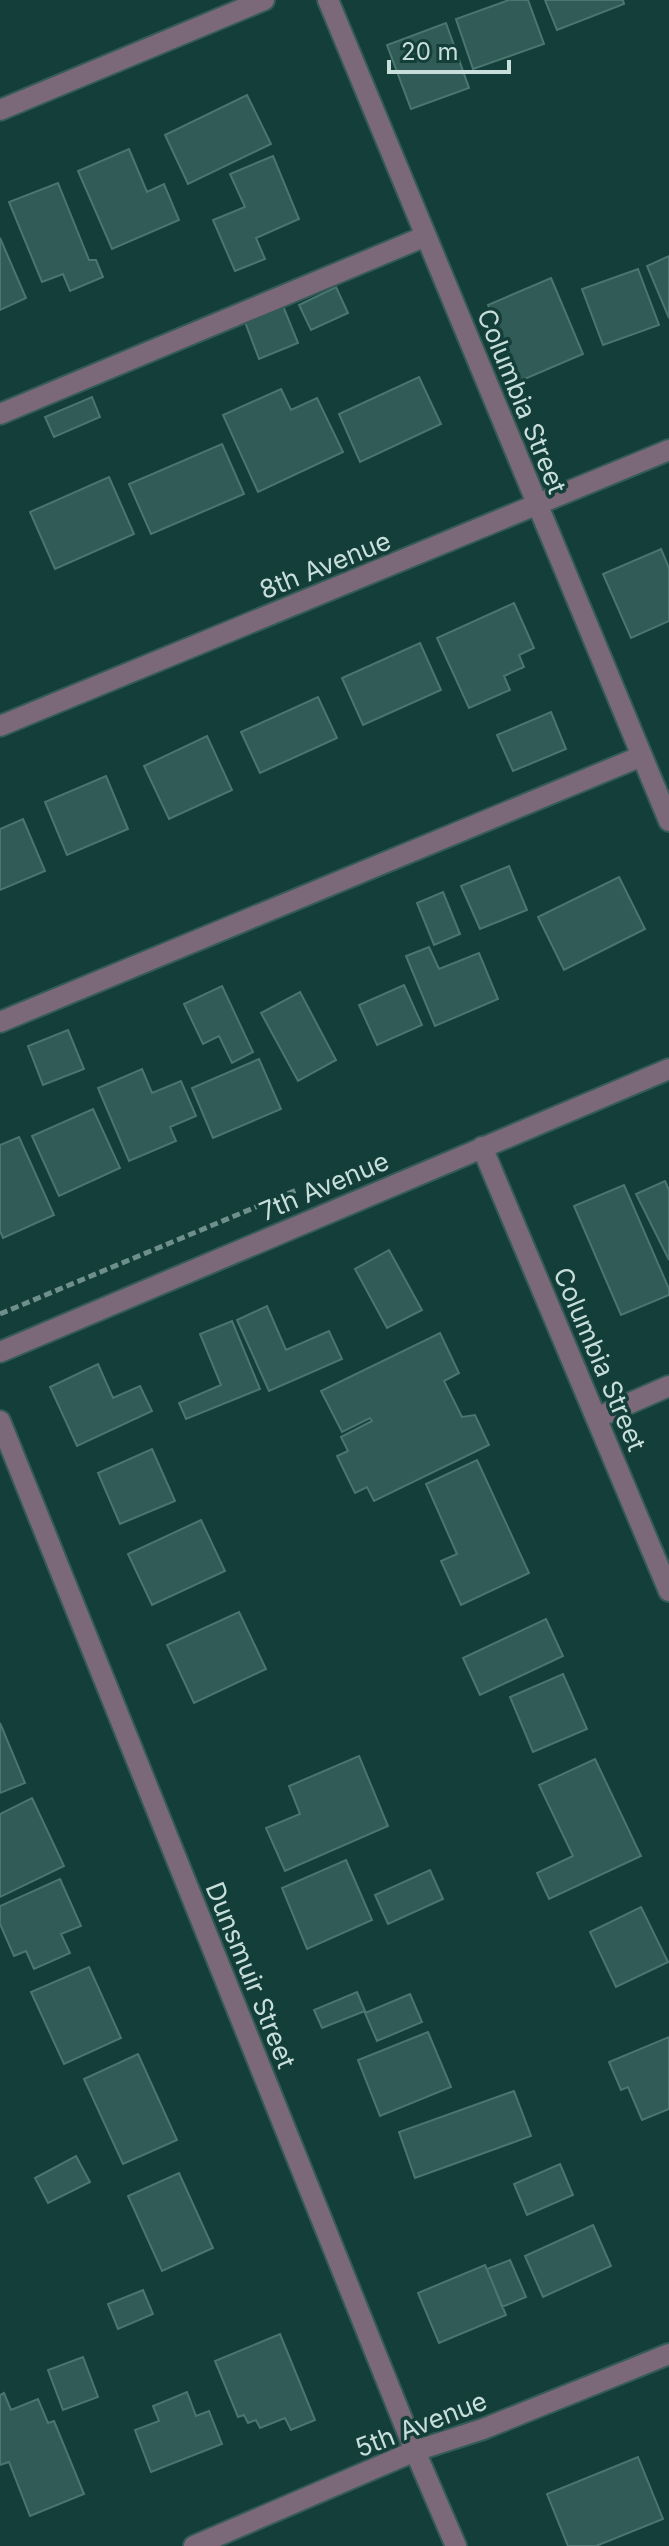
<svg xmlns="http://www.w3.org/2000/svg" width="669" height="2546" font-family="Inter,sans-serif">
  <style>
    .building { fill: #315b56; stroke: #4b7570; stroke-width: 2 }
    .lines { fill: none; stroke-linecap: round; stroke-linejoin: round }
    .minor-casing { stroke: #345b57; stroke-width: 24 }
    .path { stroke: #6e8f8b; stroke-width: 5; stroke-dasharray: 8 4; stroke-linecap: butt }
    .minor { stroke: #7b6879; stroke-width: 20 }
    .labels { text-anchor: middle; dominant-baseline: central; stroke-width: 7; stroke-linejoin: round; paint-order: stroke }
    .street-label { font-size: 26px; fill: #c8deda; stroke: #133e3a }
  </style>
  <rect width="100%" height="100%" fill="#133e3a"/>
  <path class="building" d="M509 0H528L544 44 473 69 456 19Z
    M545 0H623L624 4 557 30Z
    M446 23 469 88 411 109 387 45Z
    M247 95 271 144 188 184 165 135Z
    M129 149 147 192 164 184 179 220 112 249 78 171Z
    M273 156 299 219 256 238 265 259 235 271 213 220 245 207 230 174Z
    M58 183 89 260H96L103 277 70 291 63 274 42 282 9 202Z
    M0 238 26 298 0 310Z
    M669 256V318L647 266Z
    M638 269 659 325 603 345 582 289Z
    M551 278 583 354 520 381 488 305Z
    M336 287 348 313 311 330 299 305Z
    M283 306 298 343 259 359 245 322Z
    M419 377 441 424 360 462 339 414Z
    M281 389 291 410 317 398 343 452 258 492 223 415Z
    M92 397 100 417 54 437 45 417Z
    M222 444 244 494 151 534 129 484Z
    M109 477 134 534 55 569 30 512Z
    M661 549 669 568V621L631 638 603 574Z
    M514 603 534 648 519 655 524 667 504 676 510 690 469 708 437 638Z
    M420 643 441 690 363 725 342 678Z
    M318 697 337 738 260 773 241 732Z
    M551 712 566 749 513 771 497 735Z
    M207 736 232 790 169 819 144 766Z
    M106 776 128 829 67 855 45 802Z
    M23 819 45 871 0 890V829Z
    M509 866 527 910 480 929 461 886Z
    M619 877 645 929 564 970 538 917Z
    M443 892 460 934 434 945 417 903Z
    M429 947 439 969 479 953 498 999 435 1026 406 956Z
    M404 985 422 1025 377 1045 359 1005Z
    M222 986 253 1052 232 1063 219 1036 203 1044 184 1004Z
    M300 992 336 1060 298 1081 261 1013Z
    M68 1030 84 1069 43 1085 28 1046Z
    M259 1059 281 1109 213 1138 192 1088Z
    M142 1069 152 1093 181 1081 196 1116 170 1127 176 1141 129 1161 98 1088Z
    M93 1109 120 1168 59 1196 32 1136Z
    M19 1137 54 1215 3 1238 0 1231V1145Z
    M665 1181 669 1190V1260L636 1194Z
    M624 1185 669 1289V1295L621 1315 574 1206Z
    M389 1250 422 1310 387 1328 355 1269Z
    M267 1306 286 1350 329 1331 342 1359 269 1391 237 1320Z
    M232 1321 260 1389 186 1419 179 1403 221 1385 200 1334Z
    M440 1333 459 1373 444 1381 462 1417 475 1415 489 1445 374 1501 367 1487 355 1493 337 1456 348 1451 341 1437 372 1421 370 1418 342 1432 321 1391Z
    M98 1364 113 1398 140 1386 152 1411 77 1446 50 1387Z
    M152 1449 175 1501 120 1524 98 1473Z
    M477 1460 529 1573 461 1605 441 1561 457 1554 426 1484Z
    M201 1520 225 1571 152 1605 128 1554Z
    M239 1612 266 1669 194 1703 167 1645Z
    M546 1619 563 1656 480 1695 463 1658Z
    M563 1674 587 1729 533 1752 510 1697Z
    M0 1723 25 1783 0 1793Z
    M359 1756 388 1826 285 1871 266 1828 300 1814 289 1786Z
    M595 1759 641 1856 549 1899 537 1873 573 1856 539 1785Z
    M32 1798 64 1866 0 1897V1814Z
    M346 1860 372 1920 307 1949 282 1888Z
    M430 1870 443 1899 388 1924 375 1895Z
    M60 1879 81 1926 61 1934 70 1953 34 1969 26 1951 14 1956 0 1924V1906Z
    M641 1907 668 1962 616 1987 590 1932Z
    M89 1967 121 2038 64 2064 31 1992Z
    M357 1992 365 2011 322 2028 314 2010Z
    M410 1994 422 2022 377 2041 365 2013Z
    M428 2032 451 2087 380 2116 358 2060Z
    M669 2037V2109L642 2120 628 2087 621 2090 609 2062Z
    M138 2054 177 2140 123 2164 84 2079Z
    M514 2091 531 2136 415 2178 399 2132Z
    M76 2156 90 2182 48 2203 35 2178Z
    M560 2164 573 2195 527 2215 514 2184Z
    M179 2173 213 2248 162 2271 128 2196Z
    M593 2225 611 2266 543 2297 525 2256Z
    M510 2260 526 2297 502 2307 487 2269Z
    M485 2265 506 2315 439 2343 418 2293Z
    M143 2290 153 2314 118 2329 108 2304Z
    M280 2334 315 2420 291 2430 285 2418 260 2428 256 2420 248 2423 244 2415 238 2417 215 2361Z
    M83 2357 98 2397 63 2410 48 2370Z
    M187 2392 196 2416 209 2411 222 2444 151 2472 135 2430 159 2421 153 2406Z
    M4 2393 11 2410 38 2399 48 2423 54 2421 84 2494 30 2516 9 2462 0 2465V2395Z
    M638 2457 663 2519 596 2546H568L547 2494Z"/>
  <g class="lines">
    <defs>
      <path id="minor" d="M328 0 669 821
        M0 110 264 0
        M0 414 426 236
        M0 726 669 450
        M0 1022 642 756
        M482 1147 669 1591
        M0 1352 669 1069
        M596 1418 669 1386
        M0 1421 415 2451 456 2546
        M194 2546 415 2451 483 2429 669 2354"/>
    </defs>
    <use href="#minor" class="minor-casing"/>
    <path class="path" d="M0 1314 299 1189"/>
    <use href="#minor" class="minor"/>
  </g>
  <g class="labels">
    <g class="street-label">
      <text transform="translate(522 401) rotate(68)">Columbia Street</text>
      <text transform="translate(325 565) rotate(-22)">8th Avenue</text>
      <text transform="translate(324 1186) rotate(-23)">7th Avenue</text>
      <text transform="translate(600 1359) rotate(67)">Columbia Street</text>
      <text transform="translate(251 1975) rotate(68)">Dunsmuir Street</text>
      <text transform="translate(421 2424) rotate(-21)">5th Avenue</text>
    </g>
  </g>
  <path d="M389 60v12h120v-12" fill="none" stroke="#c8deda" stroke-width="4"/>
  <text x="401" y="60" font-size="24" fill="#c8deda" stroke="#133e3a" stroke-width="6" paint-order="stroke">20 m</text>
</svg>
